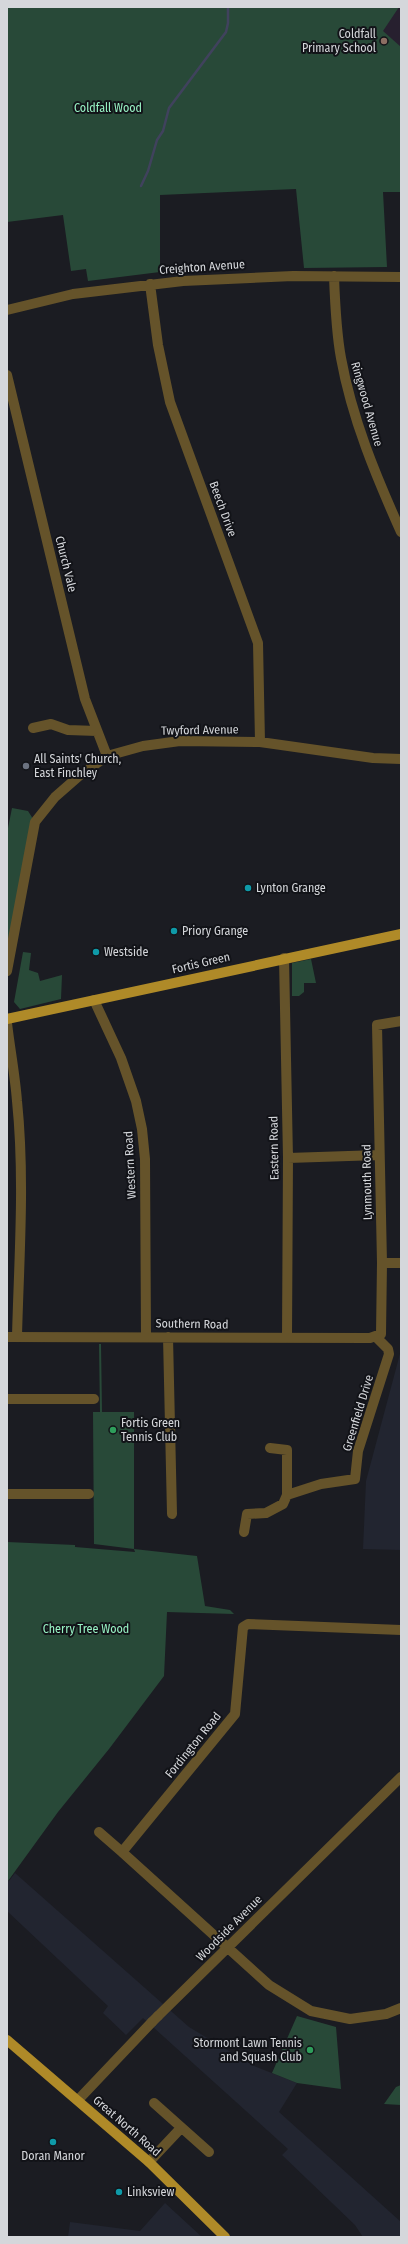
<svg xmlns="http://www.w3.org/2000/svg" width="408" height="2244" font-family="'Fira Sans Condensed',sans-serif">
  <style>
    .built { fill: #222530 }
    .education { fill: #27202f }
    .green { fill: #284938 }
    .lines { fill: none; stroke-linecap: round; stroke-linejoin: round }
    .stream { stroke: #40425d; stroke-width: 2.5 }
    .minor { stroke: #65532a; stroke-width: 10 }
    .major { stroke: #af8a28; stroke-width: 10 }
    .minor-bridge { stroke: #65532a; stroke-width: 10 }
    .education-dot { fill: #8d6e63; stroke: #121318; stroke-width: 1.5 }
    .worship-dot { fill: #6b7280; stroke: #121318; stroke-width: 1.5 }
    .culture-dot { fill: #0f9aa8; stroke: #121318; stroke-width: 1.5 }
    .leisure-dot { fill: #2e9e5b; stroke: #121318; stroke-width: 1.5 }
    .labels { text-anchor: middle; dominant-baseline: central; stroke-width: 4; stroke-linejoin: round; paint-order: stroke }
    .poi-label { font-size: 12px; fill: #d5d7db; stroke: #121318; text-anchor: start }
    .park-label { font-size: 12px; fill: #98f3c4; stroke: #121318 }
    .street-label { font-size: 12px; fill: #d5d7db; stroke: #121318 }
  </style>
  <rect width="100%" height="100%" fill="#1b1c22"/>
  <path class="built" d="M401 1350V1550L363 1549 366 1481Z
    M15 1873 189 2027 254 2066 297 2083 279 2112 401 2222V2237H363L355 2225 282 2155 288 2149 143 2018 126 2035 103 2013 108 2006 7 1911V1880L9 1881Z
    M165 2203 202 2237H68L70 2222 140 2231Z"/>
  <path class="education" d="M334 7H401V75Z"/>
  <path class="green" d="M7 7H399L383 31 401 47V192H383L387 267 304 268 296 189 160 195V272L88 281 86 269 71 271 63 215 7 222Z
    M12 808 28 811 35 822 7 974V833Z
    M23 952 31 953 29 970 38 973 40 981 62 975 61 999 20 1009 14 1002Z
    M311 959 316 983H304V992L299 996H292V963Z
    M99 1344H101L102 1412H134V1549L197 1556 205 1606 230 1610 234 1614 167 1612 164 1676 109 1749 58 1812 8 1881 7 1542 75 1545V1547L135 1552 134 1549 94 1544 93 1412H100Z
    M297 2016 336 2027 341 2089 297 2083 272 2073Z
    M401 2085V2105L384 2104 396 2087Z"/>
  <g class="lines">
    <path class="stream" d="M141 186 148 171 157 140 163 131 169 108 226 32 228 23V7"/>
    <path class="minor" d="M334 276C335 303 336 331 341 358 352 419 376 476 401 532
      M150 284 158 345 170 402 258 643 260 742
      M7 310 73 294 183 281 293 276 401 277
      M7 375 85 699 107 756
      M33 728 51 724 68 730 97 731
      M284 958 288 1158 287 1338
      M7 971 35 822 55 797 79 776 107 756 143 746 180 741 260 742 373 758 401 759
      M94 1000 121 1058 136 1101 142 1129 145 1159 146 1337
      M7 1023C10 1049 15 1075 17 1101 25 1179 19 1258 17 1336
      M288 1158 379 1155
      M382 1263H401
      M7 1337 370 1338 381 1334 382 1263 377 1025 401 1021
      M168 1337 172 1514
      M7 1399H94
      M7 1494H89
      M287 1495 321 1484 355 1479 358 1451 389 1354 388 1349 376 1337
      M244 1532 247 1514 266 1513 283 1504 287 1495V1450L270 1448
      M401 1630 248 1624 243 1627 235 1714 122 1852 269 1985 311 2011 350 2019 386 2014 401 2008
      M99 1832 122 1852
      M158 2016 401 1777
      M78 2100 152 2022
      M154 2103 209 2152
      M149 2162 181 2128"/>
    <path class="major" d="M7 1019 401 934
      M7 2040 149 2162 225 2237"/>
    <path class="minor-bridge" d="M152 2022 158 2016"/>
  </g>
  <circle class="education-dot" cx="384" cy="41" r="4"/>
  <circle class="worship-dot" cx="26" cy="766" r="4"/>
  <g class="culture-dot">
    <circle cx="248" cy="888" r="4"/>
    <circle cx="174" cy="931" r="4"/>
    <circle cx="96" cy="952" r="4"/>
    <circle cx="53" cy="2142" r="4"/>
    <circle cx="119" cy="2192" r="4"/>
  </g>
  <g class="leisure-dot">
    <circle cx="113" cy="1430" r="4"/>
    <circle cx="310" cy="2050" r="4"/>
  </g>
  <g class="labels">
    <g class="poi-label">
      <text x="376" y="34" text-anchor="end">Coldfall<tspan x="376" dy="14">Primary School</tspan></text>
      <text x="34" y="759">All Saints' Church,<tspan x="34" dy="14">East Finchley</tspan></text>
      <text x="256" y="888">Lynton Grange</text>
      <text x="182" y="931">Priory Grange</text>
      <text x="104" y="952">Westside</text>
      <text x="121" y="1423">Fortis Green<tspan x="121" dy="14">Tennis Club</tspan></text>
      <text x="302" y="2043" text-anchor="end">Stormont Lawn Tennis<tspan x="302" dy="14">and Squash Club</tspan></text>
      <text x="53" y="2156" text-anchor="middle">Doran Manor</text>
      <text x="127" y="2192">Linksview</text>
    </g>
    <g class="park-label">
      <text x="108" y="108">Coldfall Wood</text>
      <text x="86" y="1629">Cherry Tree Wood</text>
    </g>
    <g class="street-label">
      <text transform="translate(202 267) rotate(-4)">Creighton Avenue</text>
      <text transform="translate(367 404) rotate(74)">Ringwood Avenue</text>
      <text transform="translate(223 509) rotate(70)">Beech Drive</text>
      <text transform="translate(66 564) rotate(76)">Church Vale</text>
      <text transform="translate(200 730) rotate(-1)">Twyford Avenue</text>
      <text transform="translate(201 963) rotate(-13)">Fortis Green</text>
      <text transform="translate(274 1148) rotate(-91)">Eastern Road</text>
      <text transform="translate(130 1165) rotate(-93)">Western Road</text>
      <text transform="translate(367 1182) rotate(-91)">Lynmouth Road</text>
      <text transform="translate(192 1324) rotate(1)">Southern Road</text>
      <text transform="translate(358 1413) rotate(-73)">Greenfield Drive</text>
      <text transform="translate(193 1745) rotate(-51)">Fordington Road</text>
      <text transform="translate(229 1928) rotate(-45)">Woodside Avenue</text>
      <text transform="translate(127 2126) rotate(41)">Great North Road</text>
    </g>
  </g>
  <rect width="408" height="2244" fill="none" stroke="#d5d7db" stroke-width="16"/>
</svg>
